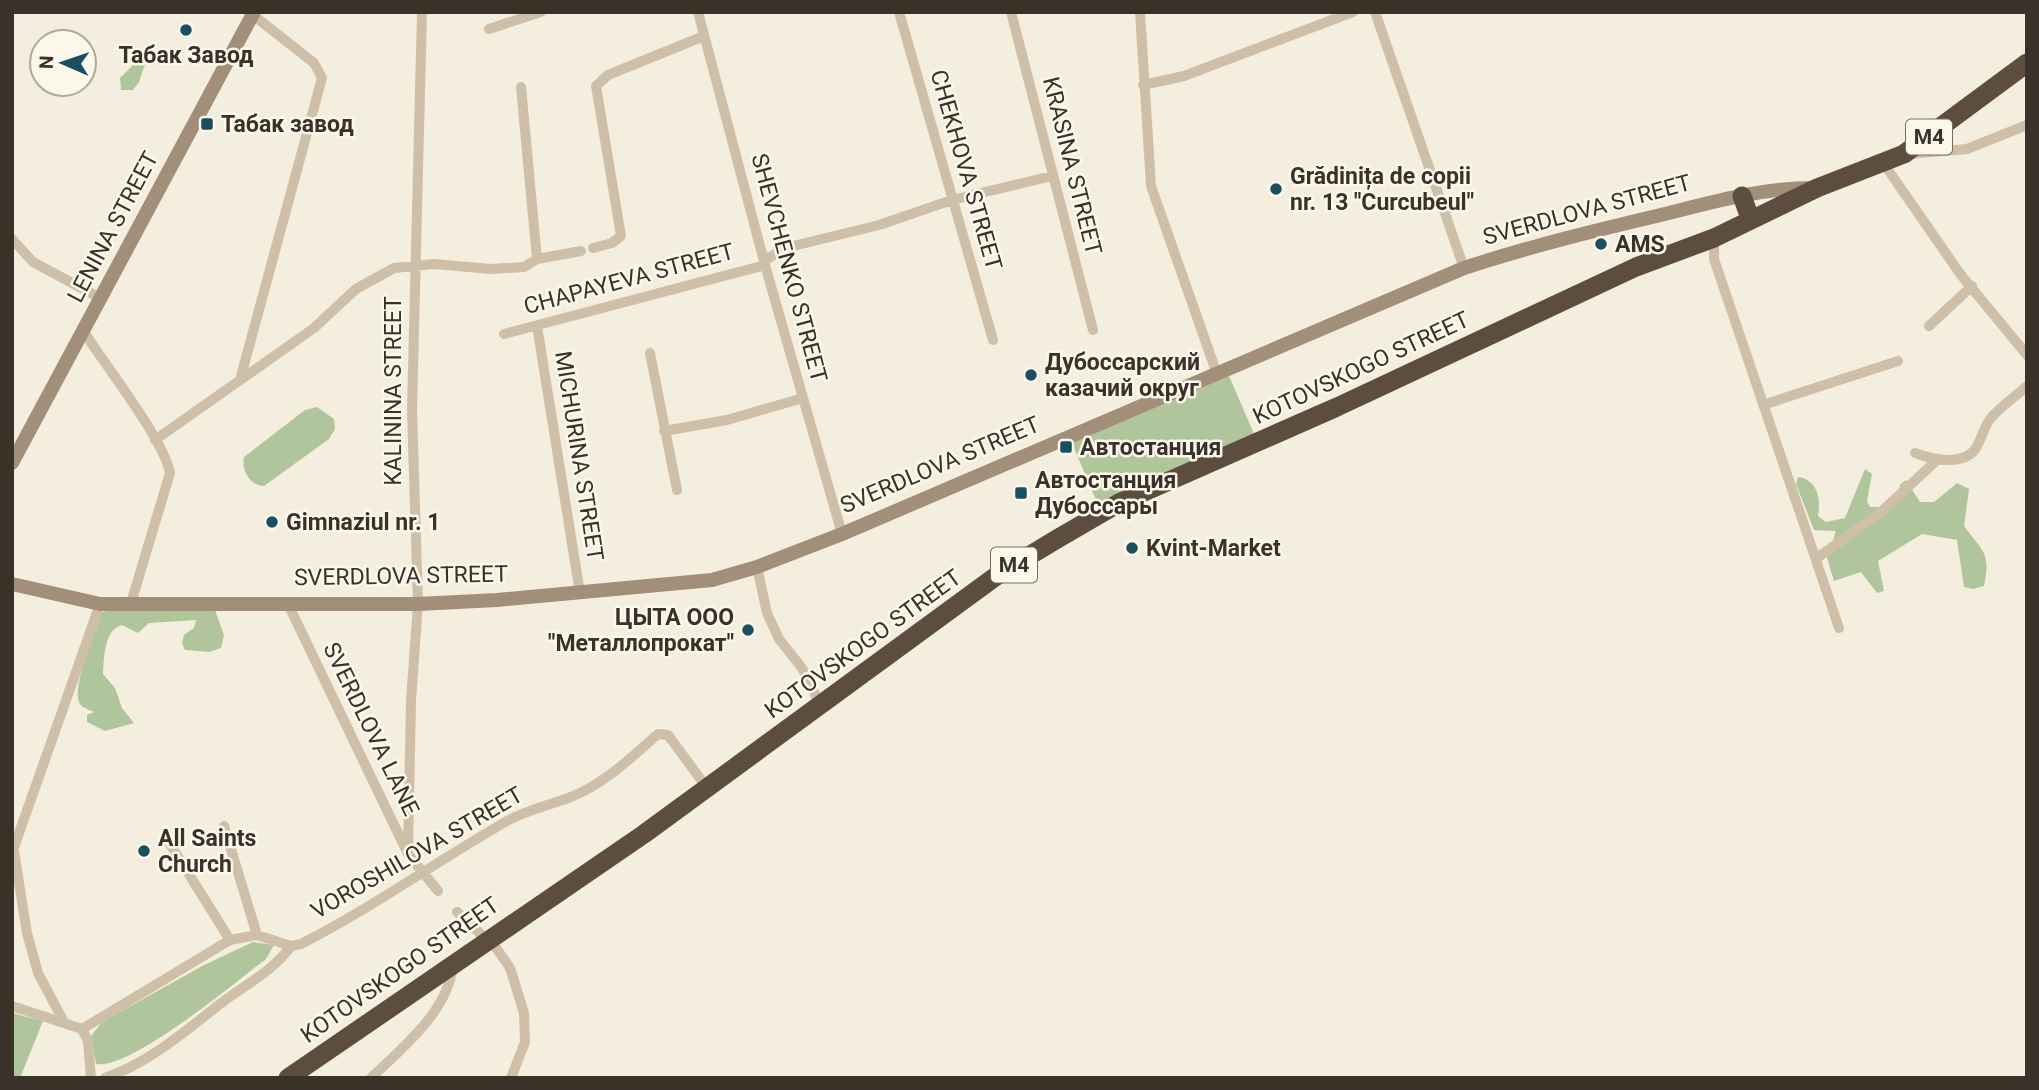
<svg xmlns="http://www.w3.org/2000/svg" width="2039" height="1090" font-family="Roboto,sans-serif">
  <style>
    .green { fill: #b0c59c }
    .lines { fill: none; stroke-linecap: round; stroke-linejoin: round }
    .street { stroke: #cec0a8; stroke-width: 10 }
    .secondary { stroke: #a28f79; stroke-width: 14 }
    .highway { stroke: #5c4d3f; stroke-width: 19 }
    .poi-dot { fill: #1b4f5f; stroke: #fbf7eb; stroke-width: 2.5 }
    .labels { text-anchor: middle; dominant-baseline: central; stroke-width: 5; stroke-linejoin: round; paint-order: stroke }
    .shield { fill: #fbf7eb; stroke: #746c63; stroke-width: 2 }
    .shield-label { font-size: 21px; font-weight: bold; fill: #3a3129 }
    .poi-label { font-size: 23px; font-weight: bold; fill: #3a3129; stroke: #fbf7eb; text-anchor: start }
    .street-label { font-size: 23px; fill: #3a3129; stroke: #fbf7eb }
  </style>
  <rect width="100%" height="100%" fill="#f4eede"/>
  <path class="green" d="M140 58 145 64 139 82 133 90H121L120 78Z
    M1229 376 1255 436 1098 505 1072 443Z
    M317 407 334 419 335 429 329 439 264 486C250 485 241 471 244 457L305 410Z
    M1865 469 1872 474 1867 501 1870 507H1883L1898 501 1900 485 1906 480 1920 502H1934L1957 483 1969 489 1964 526C1983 552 1991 552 1984 586L1973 589 1964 587 1957 540 1922 534 1878 561 1884 591 1877 593 1861 572 1834 581 1827 558 1836 531 1814 530 1796 484 1798 477C1818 480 1821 499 1818 516L1826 522 1845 518Z
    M111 609 215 610 224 635 221 648 209 652 185 650 182 643 184 635 194 628 196 620 149 623 138 633 122 625C104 629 104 659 103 674L115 688 122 708 134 723 105 731 87 722V715L94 712C90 710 83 708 80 704 70 692 96 629 101 613Z
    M253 942 274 945 266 959C235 982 131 1070 96 1064L91 1036 102 1022 204 965Z
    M12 1013 43 1021 20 1078H12Z"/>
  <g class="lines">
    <path class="street" d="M698 12 765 265 842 534
      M899 12 993 340
      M1011 12 1093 330
      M1140 12 1151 186 1217 374
      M1375 12 1464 268
      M489 29 541 12
      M1143 85 1184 76 1353 12
      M521 87 537 259
      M1908 154 1967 149 2027 125
      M1884 164 1961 275 2027 355
      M1714 238V259L1839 628
      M12 239 33 262 100 298
      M593 248 612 243 621 236 596 86 608 75 704 36
      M764 261 785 248 879 225 952 200 1052 176
      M537 326 580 593
      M1929 326 1972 286
      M84 332C105 365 163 438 170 473L131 603
      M504 334 765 265
      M650 353 677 490
      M241 376 322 78 314 63 253 15
      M1763 405 1898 361
      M664 431 727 420 803 398
      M155 440 314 328 356 289 394 268 434 264 491 269 524 267 537 259 581 251
      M1915 453C1931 459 1964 467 1976 448 1982 438 1983 429 1990 419 2000 407 2015 397 2027 386
      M1817 558 1881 512 1937 460
      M757 567 767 613 779 639 802 668 820 704
      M287 602 408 854 438 891
      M224 826 257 935
      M170 844 230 940
      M14 851 27 933 38 973 64 1022
      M12 853 100 604
      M408 854 411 700 418 604 412 410 422 12
      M457 912 497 949 510 968 524 1013 525 1042 511 1078
      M12 1006 82 1029
      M91 1078 88 1041 82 1029 230 940 257 935 291 946 301 944C372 908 437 861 507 821 527 810 550 805 571 797 604 784 632 757 658 734L668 735 707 788
      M105 1078C151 1062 186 1030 224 1001 247 984 274 970 291 946
      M371 1078C403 1047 450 1010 453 963"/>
    <path class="secondary" d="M12 463 254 12
      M12 584 100 604H418L497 600 712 580 757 567 842 534 1464 268C1531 246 1597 230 1665 214 1713 202 1762 188 1812 188"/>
    <path class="highway" d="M1742 196 1750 218
      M288 1078 644 834 999 574 1057 539 1119 503 1337 407 1636 267 1714 238 1817 188 1904 154 2027 63"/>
  </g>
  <g class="poi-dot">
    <circle cx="186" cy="30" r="7"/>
    <rect x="200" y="117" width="14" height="14" rx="3.5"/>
    <circle cx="1276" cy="189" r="7"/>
    <circle cx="1601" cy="244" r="7"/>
    <circle cx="1031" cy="375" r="7"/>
    <rect x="1059" y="440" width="14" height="14" rx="3.5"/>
    <rect x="1014" y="486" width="14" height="14" rx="3.5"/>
    <circle cx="272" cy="522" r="7"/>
    <circle cx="1132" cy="548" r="7"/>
    <circle cx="748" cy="630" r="7"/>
    <circle cx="144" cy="851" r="7"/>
  </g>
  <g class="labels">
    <g class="shield">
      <rect x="1906" y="119.5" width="46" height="35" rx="5"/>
      <rect x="991" y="547.5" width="46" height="35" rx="5"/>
    </g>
    <g class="shield-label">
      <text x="1929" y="137">M4</text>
      <text x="1014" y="565">M4</text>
    </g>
    <g class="poi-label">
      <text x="186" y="55" text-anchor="middle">Табак Завод</text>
      <text x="221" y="124">Табак завод</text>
      <text x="1290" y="176">Grădinița de copii<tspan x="1290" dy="26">nr. 13 "Curcubeul"</tspan></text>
      <text x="1615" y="244">AMS</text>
      <text x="1045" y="362">Дубоссарский<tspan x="1045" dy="26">казачий округ</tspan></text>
      <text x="1080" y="447">Автостанция</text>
      <text x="1035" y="480">Автостанция<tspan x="1035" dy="26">Дубоссары</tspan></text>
      <text x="286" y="522">Gimnaziul nr. 1</text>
      <text x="1146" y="548">Kvint-Market</text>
      <text x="734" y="617" text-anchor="end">ЦЫТА ООО<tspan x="734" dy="26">"Металлопрокат"</tspan></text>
      <text x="158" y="838">All Saints<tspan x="158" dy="26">Church</tspan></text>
    </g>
    <g class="street-label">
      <text transform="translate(1072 166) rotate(76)">KRASINA STREET</text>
      <text transform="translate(966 170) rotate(74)">CHEKHOVA STREET</text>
      <text transform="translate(1587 210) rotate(-15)">SVERDLOVA STREET</text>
      <text transform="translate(113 227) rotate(-62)">LENINA STREET</text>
      <text transform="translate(789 268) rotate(75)">SHEVCHENKO STREET</text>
      <text transform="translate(629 279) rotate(-15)">CHAPAYEVA STREET</text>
      <text transform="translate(1361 368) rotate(-25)">KOTOVSKOGO STREET</text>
      <text transform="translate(393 391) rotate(-90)">KALININA STREET</text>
      <text transform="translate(579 456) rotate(81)">MICHURINA STREET</text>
      <text transform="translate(940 465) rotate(-23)">SVERDLOVA STREET</text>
      <text transform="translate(401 576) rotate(-1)">SVERDLOVA STREET</text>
      <text transform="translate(863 644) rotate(-36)">KOTOVSKOGO STREET</text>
      <text transform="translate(371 729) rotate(64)">SVERDLOVA LANE</text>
      <text transform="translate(417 853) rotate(-30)">VOROSHILOVA STREET</text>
      <text transform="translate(400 970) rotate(-35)">KOTOVSKOGO STREET</text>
    </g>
  </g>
  <rect width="2039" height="1090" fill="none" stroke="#3a3129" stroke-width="28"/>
  <g transform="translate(63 63) rotate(272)"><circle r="33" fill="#fbf7eb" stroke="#aea89d" stroke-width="2"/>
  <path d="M0-5L12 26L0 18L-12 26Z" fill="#1b4f5f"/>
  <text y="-10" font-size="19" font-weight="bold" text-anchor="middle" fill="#3a3129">N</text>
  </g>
</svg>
